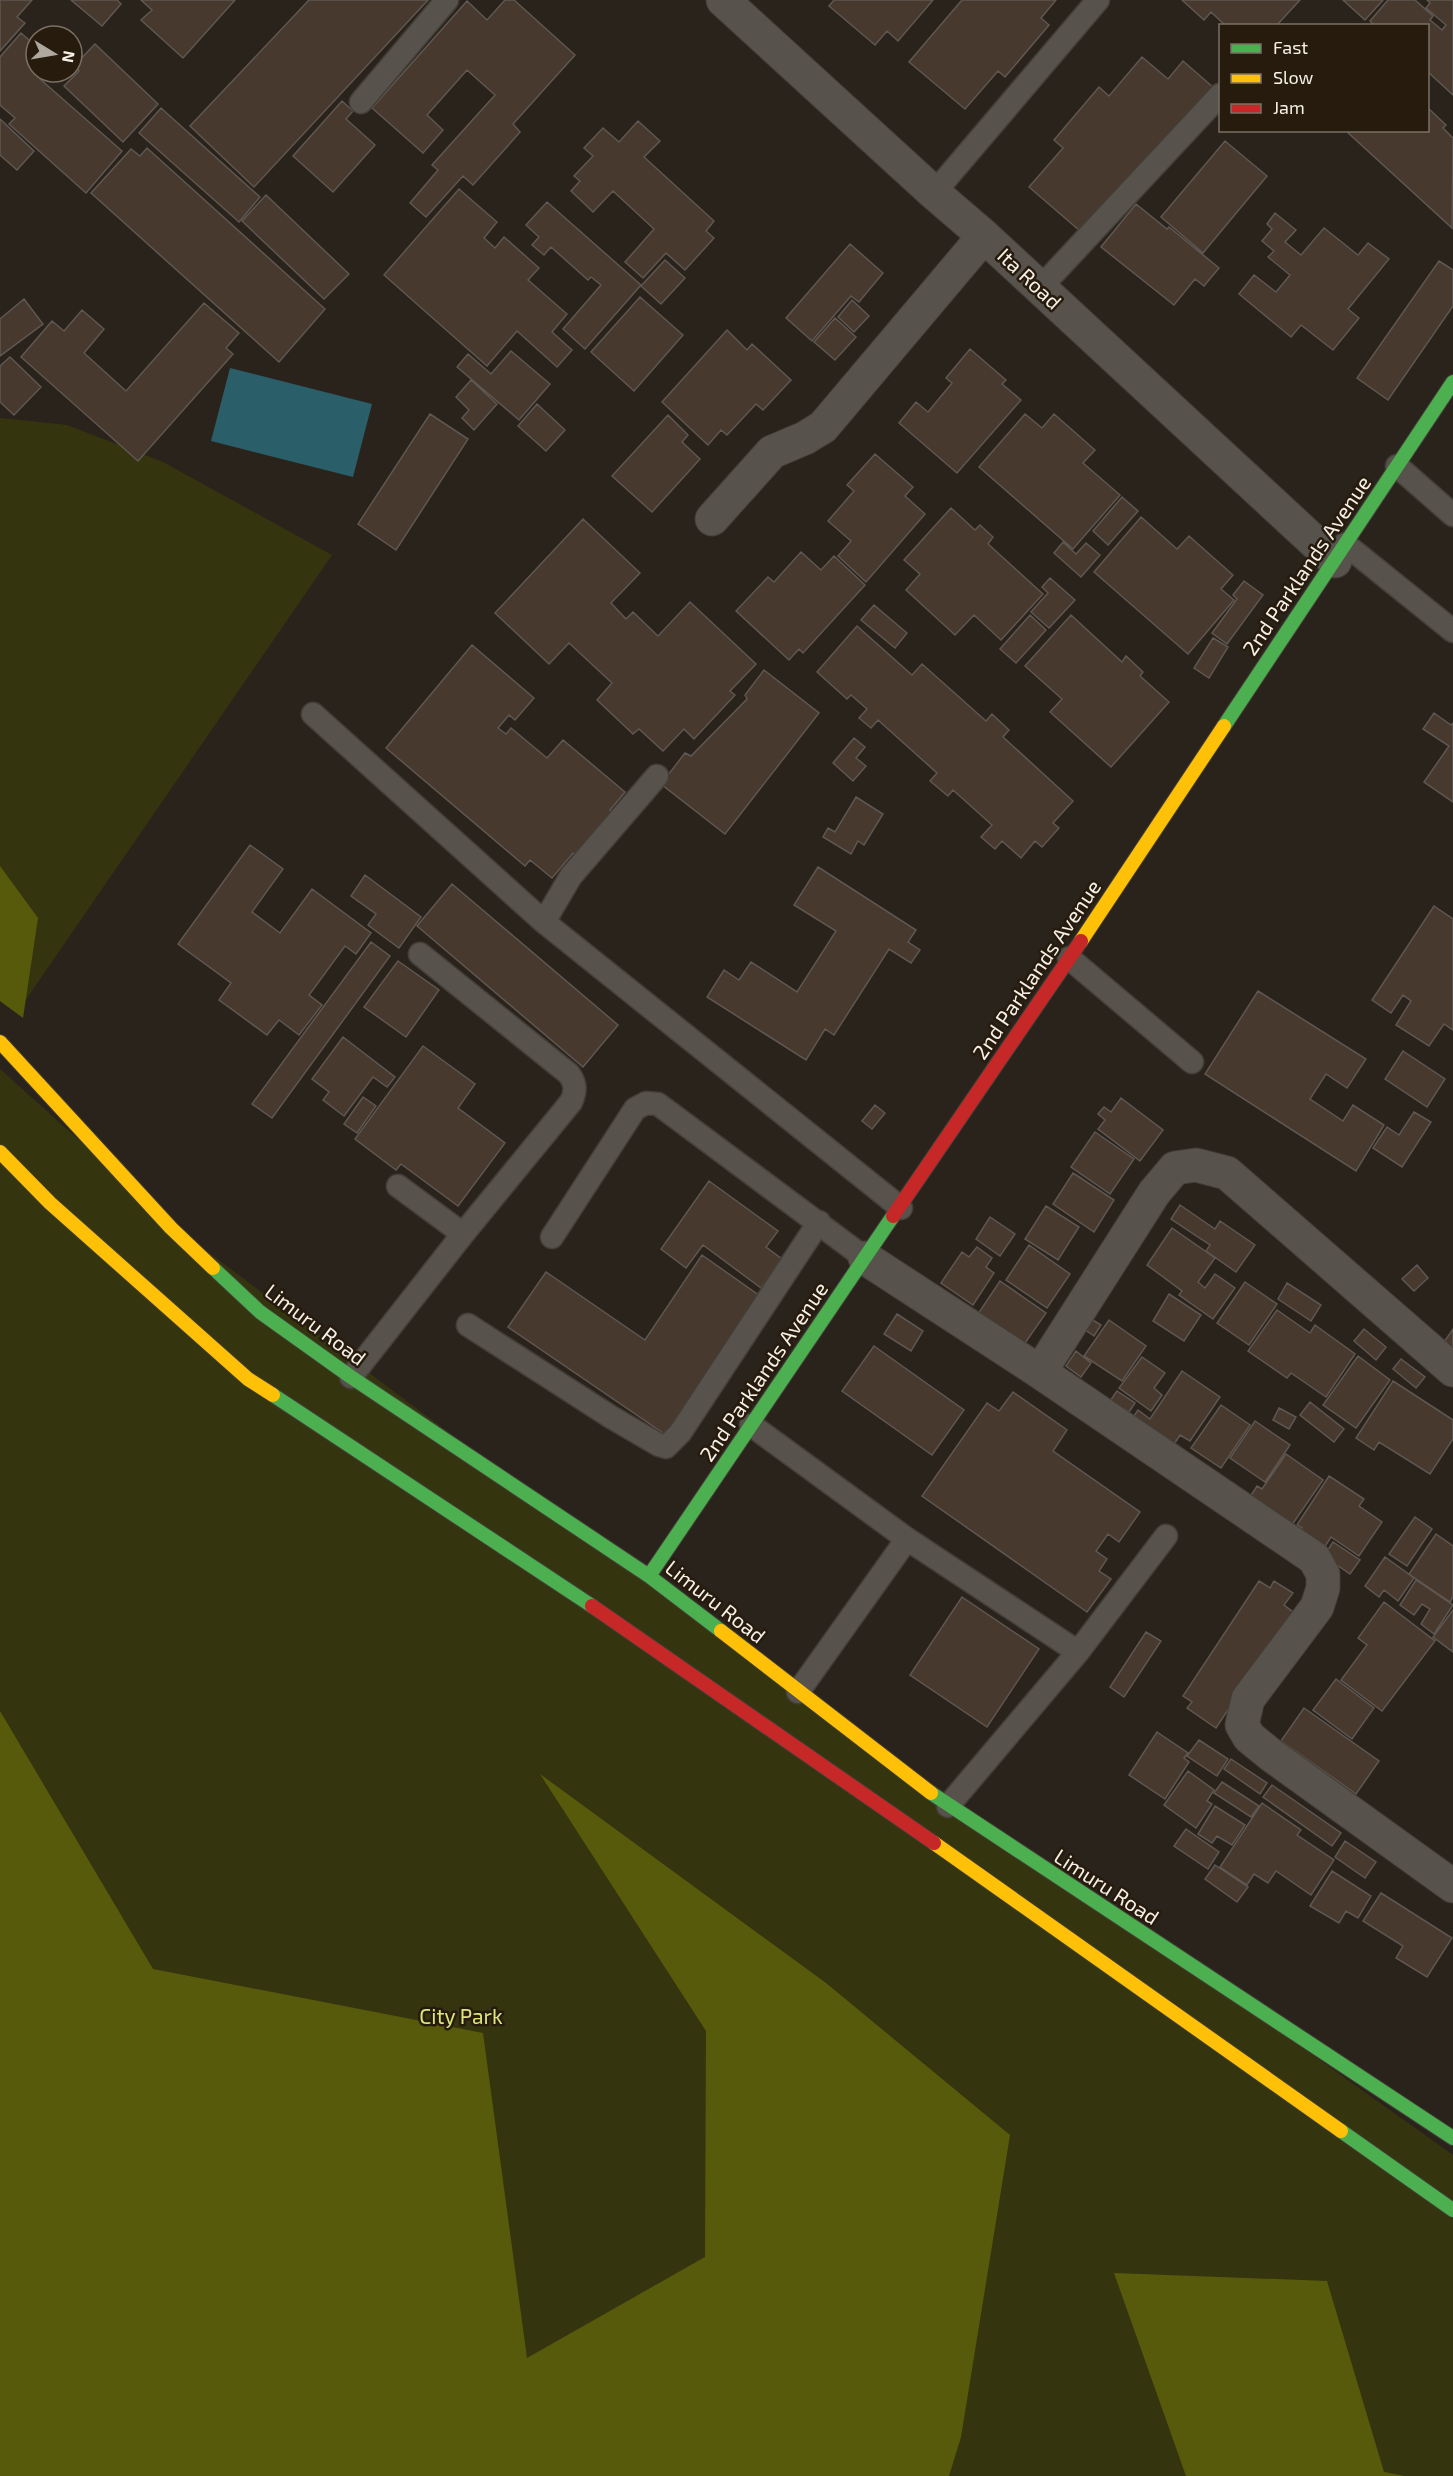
<svg xmlns="http://www.w3.org/2000/svg" width="1453" height="2476" font-family="'Exo 2',sans-serif">
  <style>
    .green { fill: #34350f }
    .forest { fill: #585a0b }
    .water { fill: #2a5e68 }
    .building { fill: #47392d; stroke: #5f5752; stroke-width: 1.5 }
    .lines { fill: none; stroke-linecap: round; stroke-linejoin: round }
    .lane-casing { stroke: #433e38; stroke-width: 25 }
    .street-casing { stroke: #433e38; stroke-width: 35 }
    .fast-casing { stroke: #433e38; stroke-width: 16 }
    .slow-casing { stroke: #433e38; stroke-width: 16 }
    .jam-casing { stroke: #433e38; stroke-width: 16 }
    .lane { stroke: #57524c; stroke-width: 22 }
    .street { stroke: #57524c; stroke-width: 33 }
    .fast { stroke: #4caf50; stroke-width: 14 }
    .slow { stroke: #ffc107; stroke-width: 14 }
    .jam { stroke: #c62828; stroke-width: 14 }
    .labels { text-anchor: middle; dominant-baseline: central; stroke-width: 5; stroke-linejoin: round; paint-order: stroke }
    .street-label { font-size: 21px; fill: #f7f0e6; stroke: #261b0d }
    .park-label { font-size: 21px; fill: #dee679; stroke: #261b0d }
  </style>
  <rect width="100%" height="100%" fill="#2a231c"/>
  <path class="green" d="M0 418 67 425 163 462 332 555 18 1011 0 992Z
    M0 1069 180 1231 636 1573 1453 2155V2476H0Z"/>
  <path class="forest" d="M0 866 38 918 23 1018 0 1001Z
    M0 1711 153 1969 483 2033 527 2358 705 2257 706 2031 540 1774 826 1983 1010 2135 961 2437 949 2476H0Z
    M1114 2273 1327 2281 1384 2472 1405 2476H1186Z"/>
  <path class="water" d="M230 368 372 404 353 477 211 441Z"/>
  <path class="building" d="M0 0H32L17 17 25 23 0 51Z
    M71 0H117L121 4 102 26Z
    M141 0H235L183 58 141 20 152 10Z
    M309 0H428L254 187 190 126Z
    M505 0H514L575 55 513 124 520 132 473 185 463 176 426 217 410 203 438 170 432 165 495 95 467 70 427 115 443 130 423 153 372 108 467 1 487 20Z
    M834 0H933L898 41 887 31 875 45 829 6Z
    M962 0H1056L1041 18 1049 25 1005 77 998 71 965 109 909 62Z
    M1182 0H1300L1276 26H1226L1211 12 1204 20Z
    M1343 0H1383L1365 20Z
    M1388 0H1415L1433 16 1430 20 1442 30 1446 25 1426 8 1430 3 1427 0H1453V95L1428 72V26H1375L1370 21Z
    M21 33 36 46V72H46L40 79 122 151 86 193 9 124 15 118 0 105V57Z
    M95 44 158 104 123 142 64 86 79 71 74 66Z
    M1142 57 1168 79 1183 61 1214 88 1087 237 1029 187 1063 148 1054 140 1099 87 1109 96Z
    M342 101 353 111 346 119 375 145 333 192 293 156Z
    M161 108 260 197 239 222 139 133Z
    M1428 108 1446 125 1443 128 1453 138 1452 228 1345 130H1428Z
    M0 119 34 151 17 170 0 155Z
    M638 121 660 141 644 157 714 221 706 231 714 238 685 270 666 253 643 278 625 262 654 229 613 191 593 212 571 191 580 181 574 176 593 156 584 148 603 128 619 142Z
    M1225 141 1267 176 1203 253 1161 217Z
    M147 148 325 309 279 362 91 193 131 149 140 156Z
    M459 189 497 222 484 238 495 248 504 237 539 268 528 280 567 314 552 332 572 350 557 367 517 331 487 366 384 275Z
    M266 195 349 274 324 299 242 221Z
    M547 202 641 285 585 349 563 329 601 285 591 277 588 280 551 247 544 255 532 245 539 237 526 225Z
    M1136 204 1167 229 1169 227 1219 268 1204 286 1195 279 1174 305 1101 247Z
    M1275 213 1296 230 1285 242 1301 255 1324 228 1358 255 1368 243 1389 259 1348 309 1359 318 1333 350 1301 325 1291 337 1239 294 1254 275 1276 292 1290 275 1268 257 1274 251 1262 241 1272 229 1267 224Z
    M850 244 883 273 859 302 851 296 812 341 786 318Z
    M665 260 685 278 661 304 641 286Z
    M1439 261 1453 270V306L1388 400 1357 378Z
    M640 297 683 335 634 391 591 352Z
    M24 299 43 324 0 356V319Z
    M852 300 869 316 854 332 838 317Z
    M204 303 239 333 226 348 233 354 138 461 21 357 52 321 64 331 82 310 104 329 84 353 126 391Z
    M835 318 856 337 835 360 814 342Z
    M727 330 747 350 752 344 791 380 763 410 756 404 727 435 721 430 708 445 662 402Z
    M970 349 1006 380 1002 384 1021 400 957 473 899 423 916 402 928 412 952 383 946 378Z
    M511 351 550 384 519 420 457 367 468 354 491 374Z
    M10 357 41 387 14 415 0 402V366Z
    M471 380 497 404 474 430 462 418 469 410 456 397Z
    M537 404 565 430 546 451 518 426Z
    M430 414 468 439 396 550 358 524Z
    M1025 414 1042 428 1054 414 1095 450 1083 463 1120 495 1073 549 979 467Z
    M668 415 688 435 682 442 700 459 652 512 612 476Z
    M875 454 913 487 905 496 925 514 866 582 838 556 851 541 828 521 854 491 847 485Z
    M1122 497 1138 511 1108 545 1093 531Z
    M951 508 975 530 980 525 993 537 988 544 1043 594 1001 640 974 615 955 635 906 590 920 574 904 560Z
    M1141 517 1177 549 1189 536 1233 575 1221 589 1234 600 1188 654 1094 572Z
    M583 519 640 573 611 603 626 619 633 612 658 636 690 602 756 664 730 691 735 695 694 739 684 729 663 751 639 729 633 734 597 700 612 683 569 643 549 664 495 613Z
    M1063 542 1076 554 1086 543 1100 555 1081 577 1054 553Z
    M801 552 821 570 834 556 865 585 803 653 799 649 789 660 736 611 768 577 774 582Z
    M1050 578 1075 600 1049 628 1031 612 1048 593 1042 587Z
    M1244 581 1263 595 1227 644 1212 633 1237 599 1233 595Z
    M874 605 907 633 895 648 861 620Z
    M1030 615 1046 630 1016 663 1000 649Z
    M1071 615 1122 662 1126 656 1143 672 1140 676 1169 702 1111 767 1050 712 1062 699 1025 666Z
    M857 626 912 675 922 664 986 721 992 714 1009 730 1003 737 1073 801 1053 823 1059 828 1042 847 1035 841 1021 858 1002 841 995 849 981 837 992 825 953 790 948 796 930 781 937 773 878 720 871 728 859 718 867 709 851 695 847 699 817 672Z
    M1213 638 1228 647 1209 678 1194 668Z
    M472 645 534 698 515 720 509 715 498 728 506 734 511 728 547 758 563 740 625 792 610 810 617 817 581 860 573 853 552 878 530 860 525 866 386 748Z
    M764 670 819 713 725 834 661 784 685 753 691 756 747 699 745 695Z
    M1434 713 1451 725 1453 723V802L1424 782 1449 746 1423 729Z
    M854 738 865 747 856 758 866 766 853 781 833 763Z
    M856 797 883 814 864 845 858 841 851 854 823 837 828 828 835 832Z
    M250 845 283 869 252 912 280 933 312 889 371 933 356 954 345 946 309 995 322 1005 299 1035 279 1020 267 1035 219 1000 231 983 178 944Z
    M818 867 916 930 908 942 920 950 911 963 889 949 834 1035 825 1029 806 1060 707 997 724 970 739 980 751 962 797 992 836 931 794 905Z
    M365 875 421 917 399 948 368 925 376 914 351 896Z
    M452 884 618 1025 583 1067 417 926Z
    M1434 906 1453 919V1030L1444 1024 1429 1046 1396 1025 1411 1001 1403 995 1391 1013 1372 1000Z
    M371 942 390 956 272 1118 252 1104Z
    M398 961 439 990 406 1037 364 1007Z
    M1258 991 1366 1059 1347 1088 1326 1074 1310 1099 1343 1121 1353 1105 1384 1125 1356 1171 1205 1074Z
    M343 1037 395 1077 387 1087 373 1077 344 1116 323 1100 329 1092 312 1079Z
    M423 1046 475 1084 458 1108 505 1143 458 1206 401 1164 396 1170 355 1139Z
    M1403 1051 1445 1079 1427 1107 1385 1079Z
    M363 1097 376 1106 357 1133 344 1124Z
    M1121 1098 1163 1130 1140 1161 1098 1129 1105 1120 1098 1114 1104 1107 1111 1112Z
    M875 1105 885 1113 872 1129 862 1121Z
    M1414 1112 1431 1122 1402 1167 1373 1148 1387 1127 1399 1135Z
    M1095 1132 1134 1159 1110 1194 1071 1167Z
    M1073 1173 1114 1200 1094 1232 1053 1204Z
    M709 1181 778 1231 766 1247 782 1259 761 1288 703 1245 686 1268 661 1249Z
    M1180 1205 1215 1229 1220 1221 1255 1245 1236 1272 1206 1251 1210 1245 1171 1219Z
    M1046 1206 1079 1227 1058 1260 1025 1239Z
    M990 1217 1015 1234 1000 1256 976 1239Z
    M1172 1228 1215 1258 1198 1282 1205 1288 1215 1274 1235 1288 1213 1319 1179 1295 1182 1291 1147 1265Z
    M1029 1245 1070 1274 1047 1308 1006 1280Z
    M977 1247 992 1258 986 1267 994 1273 973 1305 941 1283 962 1252 969 1257Z
    M702 1255 760 1296 666 1435 508 1327 546 1272 645 1340Z
    M1417 1265 1428 1278 1414 1291 1402 1279Z
    M1000 1281 1046 1313 1023 1346 978 1314Z
    M1245 1282 1277 1304 1249 1345 1217 1323Z
    M1287 1283 1321 1305 1311 1321 1278 1299Z
    M1169 1294 1201 1315 1184 1341 1153 1321Z
    M1277 1310 1310 1333 1315 1325 1355 1354 1326 1397 1291 1373 1287 1378 1248 1351Z
    M897 1314 923 1331 911 1351 884 1334Z
    M1091 1319 1101 1325 1094 1336 1084 1329Z
    M1109 1320 1146 1346 1122 1381 1084 1356Z
    M1364 1329 1386 1347 1376 1360 1354 1341Z
    M1453 1329V1348L1444 1342Z
    M874 1346 964 1410 932 1455 842 1391Z
    M1076 1351 1091 1363 1081 1377 1066 1366Z
    M1358 1356 1390 1380 1356 1428 1323 1405Z
    M1142 1357 1165 1373 1154 1388 1162 1395 1151 1411 1119 1388Z
    M1401 1359 1425 1377 1416 1388 1393 1369Z
    M1182 1371 1220 1397 1190 1441 1180 1435 1171 1449 1130 1422 1138 1410 1150 1419Z
    M1393 1381 1453 1420V1439L1430 1474 1379 1442 1374 1450 1356 1438Z
    M1117 1391 1135 1403 1129 1412 1110 1401Z
    M1013 1392 1067 1430 1053 1451 1140 1512 1119 1542 1108 1534 1096 1551 1107 1559 1099 1571 1111 1579 1087 1612 922 1496 987 1403 999 1411Z
    M1310 1402 1344 1429 1334 1442 1300 1415Z
    M1221 1405 1250 1425 1221 1468 1191 1448Z
    M1279 1408 1296 1417 1289 1429 1273 1420Z
    M1255 1421 1290 1445 1265 1482 1230 1458Z
    M1286 1454 1323 1480 1287 1532 1246 1503 1257 1486 1262 1489Z
    M1329 1476 1364 1499 1359 1506 1382 1522 1359 1556 1331 1537 1322 1551 1297 1535 1302 1528 1297 1525Z
    M1415 1517 1432 1529 1407 1566 1389 1554Z
    M1436 1534 1453 1546V1597L1450 1602 1409 1574Z
    M1333 1542 1360 1560 1350 1574 1324 1556Z
    M1385 1557 1414 1578 1398 1601 1384 1590 1379 1597 1365 1586Z
    M1416 1580 1453 1605 1434 1634 1421 1624 1430 1609 1422 1604 1414 1615 1400 1605Z
    M1259 1581 1270 1588 1274 1581 1293 1593 1284 1605 1293 1612 1216 1728 1187 1708 1192 1702 1183 1696Z
    M962 1597 1039 1649 987 1727 910 1675Z
    M1384 1602 1435 1641 1382 1711 1341 1680 1367 1645 1358 1638Z
    M1453 1610V1652L1433 1637Z
    M1146 1632 1161 1641 1124 1697 1110 1687Z
    M1336 1679 1374 1708 1352 1739 1313 1710Z
    M1304 1708 1379 1761 1356 1794 1281 1741Z
    M1157 1732 1188 1753 1184 1758 1189 1762 1165 1799 1129 1775Z
    M1199 1740 1228 1759 1217 1776 1187 1756Z
    M1231 1759 1267 1783 1260 1794 1224 1769Z
    M1188 1771 1214 1790 1207 1801 1212 1804 1196 1828 1164 1805Z
    M1222 1782 1259 1806 1251 1817 1214 1793Z
    M1272 1785 1341 1833 1332 1846 1263 1797Z
    M1262 1803 1301 1830 1297 1835 1334 1860 1311 1895 1276 1871 1268 1883 1254 1874 1247 1885 1220 1867Z
    M1215 1806 1245 1825 1232 1845 1217 1836 1212 1843 1198 1834Z
    M1186 1829 1219 1852 1208 1869 1174 1846Z
    M1345 1841 1376 1862 1365 1878 1335 1857Z
    M1215 1865 1248 1887 1237 1902 1205 1879Z
    M1332 1871 1371 1896 1358 1918 1346 1911 1339 1923 1310 1906Z
    M1381 1893 1452 1938 1427 1977 1396 1958 1403 1946 1363 1921Z"/>
  <g class="lines">
    <defs>
      <path id="lane" d="M361 102 447 0
        M934 193 1098 0
        M1040 288 1220 95
        M1397 466 1453 515
        M1345 544 1453 631
        M313 714 544 922
        M657 776 571 876 544 922 901 1208
        M1069 958 1192 1062
        M398 1186 463 1234
        M552 1237 635 1109 646 1103 658 1104 865 1258
        M468 1325 611 1417 659 1445 666 1447 680 1433 819 1222
        M351 1377 463 1234 571 1102C576 1091 576 1084 569 1074L420 954
        M751 1425 907 1539 1078 1652 948 1806
        M1078 1652 1166 1536
        M798 1692 907 1539"/>
      <path id="street" d="M723 0 934 193 984 236 1335 561
        M712 519 772 452 805 438 823 427 984 236
        M865 1258 1040 1372 1154 1193 1175 1168 1196 1165 1227 1173 1453 1370
        M1040 1372 1314 1558 1323 1574V1588L1317 1607 1248 1699 1242 1725 1249 1737 1271 1755 1453 1886"/>
      <path id="fast" d="M1224 726 1453 382
        M213 1268 260 1312 351 1377 649 1576 721 1631
        M273 1395 592 1606
        M649 1576 893 1216
        M931 1793 1453 2138
        M1341 2131 1453 2210"/>
      <path id="slow" d="M1081 941 1224 726
        M0 1042 171 1228 213 1268
        M0 1152 50 1203 248 1379 273 1395
        M721 1631 931 1793
        M934 1843 1341 2131"/>
      <path id="jam" d="M893 1216 1081 941
        M592 1606 934 1843"/>
    </defs>
    <use href="#lane" class="lane-casing"/>
    <use href="#street" class="street-casing"/>
    <use href="#fast" class="fast-casing"/>
    <use href="#slow" class="slow-casing"/>
    <use href="#jam" class="jam-casing"/>
    <use href="#lane" class="lane"/>
    <use href="#street" class="street"/>
    <use href="#fast" class="fast"/>
    <use href="#slow" class="slow"/>
    <use href="#jam" class="jam"/>
  </g>
  <g class="labels">
    <g class="street-label">
      <text transform="translate(1030 278) rotate(43)">Ita Road</text>
      <text transform="translate(1306 565) rotate(-56)">2nd Parklands Avenue</text>
      <text transform="translate(1036 969) rotate(-56)">2nd Parklands Avenue</text>
      <text transform="translate(316 1324) rotate(37)">Limuru Road</text>
      <text transform="translate(763 1371) rotate(-56)">2nd Parklands Avenue</text>
      <text transform="translate(716 1601) rotate(38)">Limuru Road</text>
      <text transform="translate(1107 1886) rotate(33)">Limuru Road</text>
    </g>
    <g class="park-label">
      <text x="461" y="2015">City Park</text>
    </g>
  </g>
  <rect x="1219" y="24" width="210" height="108" fill="#261b0d" stroke="#7a7064" stroke-width="1.5"/>
  <rect x="1231" y="44" width="30" height="9" fill="#4caf50" stroke="#7a7064" stroke-width="1.5"/>
  <text x="1273" y="54" font-size="18" fill="#f7f0e6">Fast</text>
  <rect x="1231" y="74" width="30" height="9" fill="#ffc107" stroke="#7a7064" stroke-width="1.5"/>
  <text x="1273" y="84" font-size="18" fill="#f7f0e6">Slow</text>
  <rect x="1231" y="104" width="30" height="9" fill="#c62828" stroke="#7a7064" stroke-width="1.5"/>
  <text x="1273" y="114" font-size="18" fill="#f7f0e6">Jam</text>
  <g transform="translate(54 54) rotate(101)"><circle r="28" fill="#261b0d" stroke="#7a7064" stroke-width="1.5"/>
  <path d="M0-4.5L10 22L0 15L-10 22Z" fill="#afa89f"/>
  <text y="-9" font-size="16" font-weight="bold" text-anchor="middle" fill="#f7f0e6">N</text>
  </g>
</svg>
